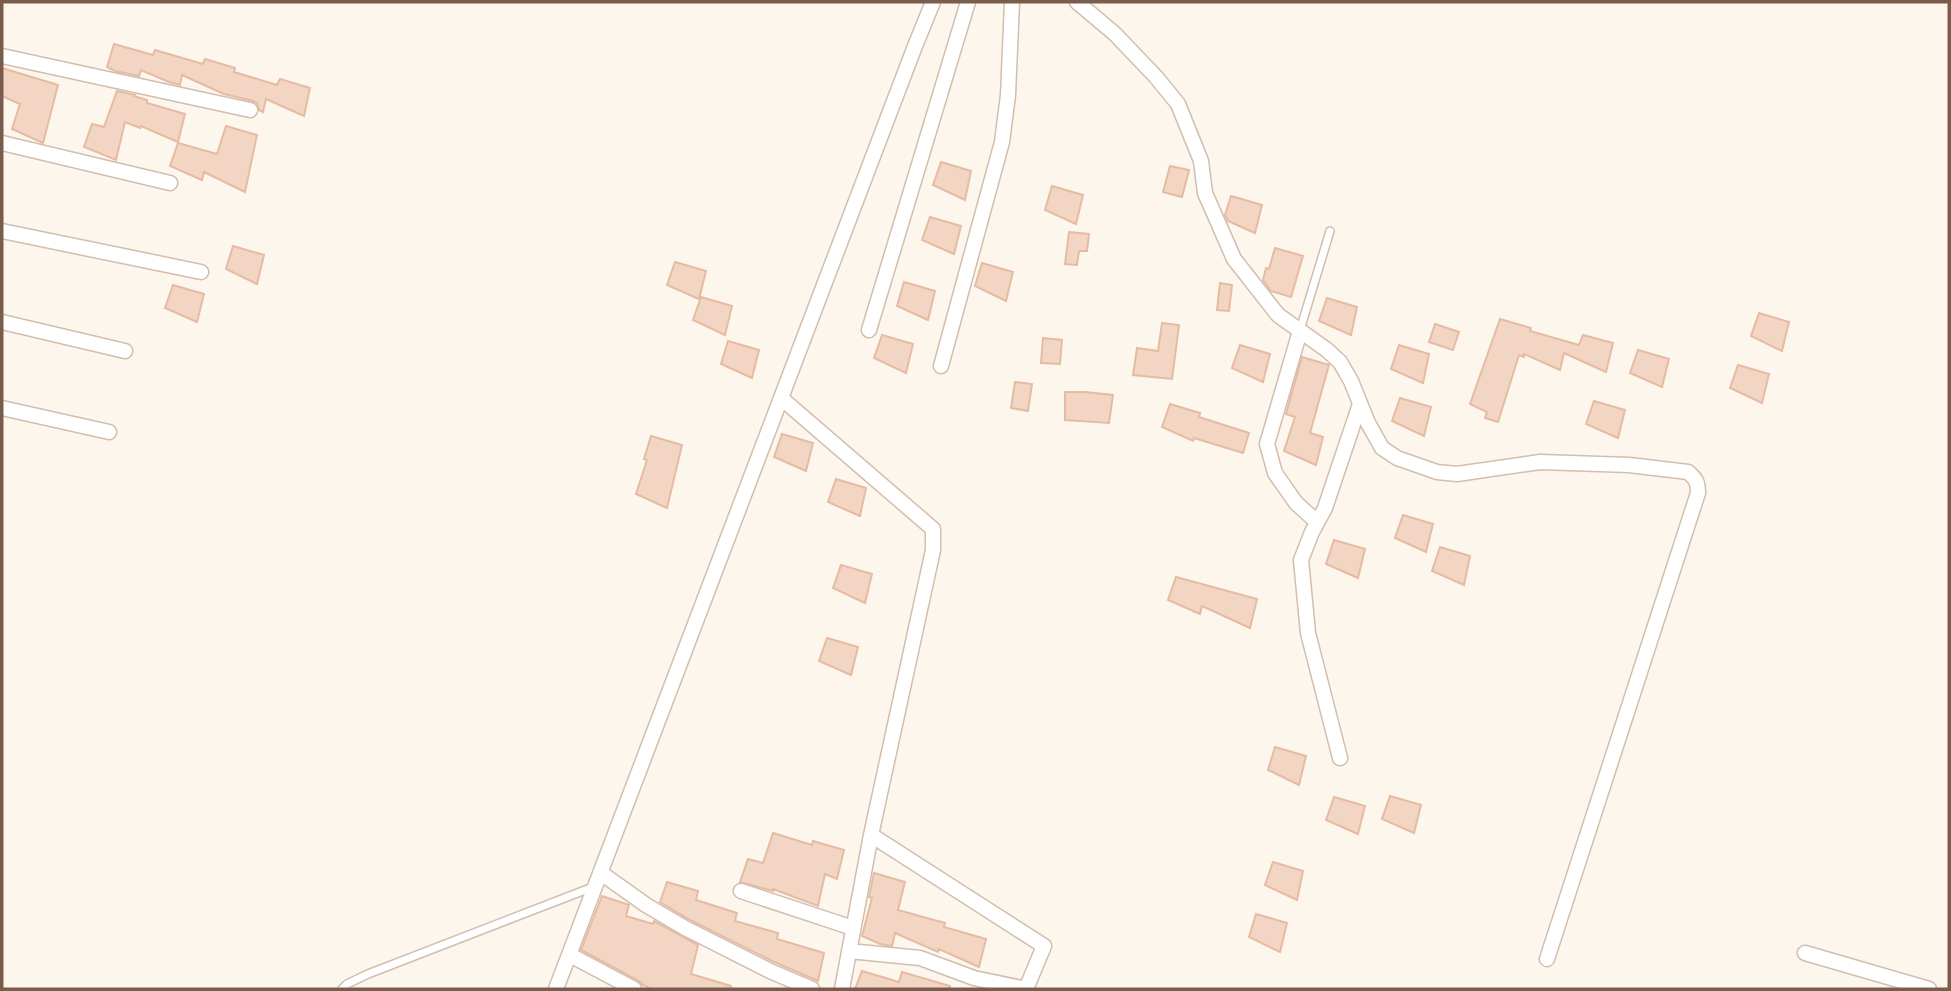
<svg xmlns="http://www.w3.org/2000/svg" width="1951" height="991" font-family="'Noto Sans',sans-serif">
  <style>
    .building { fill: #f3d5c3; stroke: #e6bba3; stroke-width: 2 }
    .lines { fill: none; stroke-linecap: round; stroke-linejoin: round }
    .service-casing { stroke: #d1beb0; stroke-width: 10 }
    .minor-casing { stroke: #d1beb0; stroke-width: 17 }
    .service { stroke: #fff; stroke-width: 7 }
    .minor { stroke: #fff; stroke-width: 14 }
  </style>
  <rect width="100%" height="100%" fill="#fdf6ec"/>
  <path class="building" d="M114 44 153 55 155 50 203 64 205 59 235 68 234 72 277 85 280 79 310 88 304 116 266 99 263 112 259 110 257 103 253 101 224 94 182 75 180 85 169 82 141 70 139 76 115 71 107 67Z
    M2 68 58 85 43 143 12 129 20 104 2 96Z
    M117 91 135 95 134 96 147 100V103L185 114 178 142 141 126 140 128 125 122 116 160 84 147 92 124 104 127Z
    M226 126 257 135 245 192 204 172 202 180 170 166 178 143 217 154Z
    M941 162 971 171 965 200 933 185Z
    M1170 166 1189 170 1182 197 1163 192Z
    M1052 186 1083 195 1076 224 1045 210Z
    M1231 196 1262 205 1255 233 1228 221 1225 215Z
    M930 217 961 226 954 254 922 240Z
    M1069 232 1089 234 1087 251H1079L1077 265 1065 264Z
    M233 246 264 255 257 284 226 269Z
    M1275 248 1303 256 1291 297 1271 291 1263 280 1266 268 1269 269Z
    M675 262 706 271 699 299 667 285Z
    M982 263 1013 272 1006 301 975 286Z
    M904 282 935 291 928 320 897 306Z
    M1220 283 1232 285 1229 311 1217 310Z
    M173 285 204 294 197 322 165 308Z
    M701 297 732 306 725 335 693 320Z
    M1327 298 1357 307 1351 335 1319 321Z
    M1759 313 1789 322 1782 351 1751 336Z
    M1500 319 1531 328 1530 331 1579 345 1583 335 1613 343 1606 372 1564 353 1560 370 1524 354V357L1519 355 1498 422 1485 418 1487 412 1470 404Z
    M1162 323 1179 325 1172 379 1133 375 1137 348 1158 351Z
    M1435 324 1459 332 1453 350 1429 342Z
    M882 335 913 344 906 373 874 358Z
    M1043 338 1062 340 1060 364 1041 363Z
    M728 341 759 350 752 378 721 364Z
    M1240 345 1270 354 1263 382 1232 368Z
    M1399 345 1429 354 1423 383 1391 369Z
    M1638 350 1669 359 1662 387 1630 373Z
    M1302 357 1329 365 1310 433 1323 437 1316 465 1284 451 1295 417 1286 414Z
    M1738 365 1769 374 1762 403 1730 388Z
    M1015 382 1032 384 1028 411 1011 408Z
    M1065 392H1085L1113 395 1109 423 1065 420Z
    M1400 398 1431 407 1424 436 1392 421Z
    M1594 401 1625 410 1618 438 1586 424Z
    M1170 404 1200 413 1199 417 1249 433 1243 453 1194 438 1193 441 1162 427Z
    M782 434 813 443 806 471 774 457Z
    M651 436 682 445 667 508 636 494 647 460 644 459Z
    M836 479 866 488 860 516 828 502Z
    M1403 515 1433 524 1426 552 1395 538Z
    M1334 540 1365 549 1358 578 1326 564Z
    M1440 547 1470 556 1464 585 1432 571Z
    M841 565 872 574 865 603 833 588Z
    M1176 577 1257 599 1250 628 1202 606 1200 614 1168 600Z
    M827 638 858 647 851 675 819 661Z
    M1275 747 1306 756 1299 785 1268 770Z
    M1390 796 1421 805 1414 833 1382 819Z
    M1334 797 1365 806 1358 834 1326 820Z
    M773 833 812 845 813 841 844 850 837 879 825 874 818 906 773 889V891L740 882 748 859 763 863Z
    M1273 862 1303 871 1297 900 1265 885Z
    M874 873 905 882 898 910 945 923 944 927 986 939 979 967 939 949 938 952 895 933 892 946 880 944 862 936 872 898 869 897Z
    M667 882 698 891 696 900 737 913 735 921 778 933 777 939 824 953 818 981 772 961 690 920 660 902Z
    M602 896 629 905 626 916 653 924 654 921 698 945 691 974 731 986 730 989H651L643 985 639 981 581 950Z
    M1256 914 1287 923 1280 952 1249 937Z
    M862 971 899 982 902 972 950 986V989H855Z"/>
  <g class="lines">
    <defs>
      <path id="service" d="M1300 330 1330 231
        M342 989 347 984 368 974 593 887"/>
      <path id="minor" d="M1077 2 1115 34 1156 77 1178 104 1201 161 1205 193 1234 259 1278 315 1327 350 1340 362 1351 381 1368 423 1382 448 1397 458 1437 472 1457 474 1540 462 1629 465 1688 472C1696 479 1698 482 1698 493L1547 959
        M2 56 250 110
        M2 143 170 183
        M2 231 201 272
        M2 322 125 351
        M869 330 968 2
        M1300 331 1267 444 1275 473 1296 503 1317 522
        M941 366 1002 142 1008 95 1012 2
        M781 398 933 529V550L871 835 842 989
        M2 408 109 432
        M1340 758 1308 633 1301 560 1312 532 1325 508 1360 404
        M601 873 646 905 685 928 770 971 812 989
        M741 891 853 928
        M849 951 920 958 974 978 1026 989 1044 946 871 835
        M1805 953 1929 989
        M570 955 634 989
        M556 989 915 46 933 2"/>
    </defs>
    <use href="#service" class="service-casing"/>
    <use href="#minor" class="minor-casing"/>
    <use href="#service" class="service"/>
    <use href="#minor" class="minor"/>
  </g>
  <rect width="1951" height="991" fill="none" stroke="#7a5c4d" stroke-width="7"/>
</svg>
